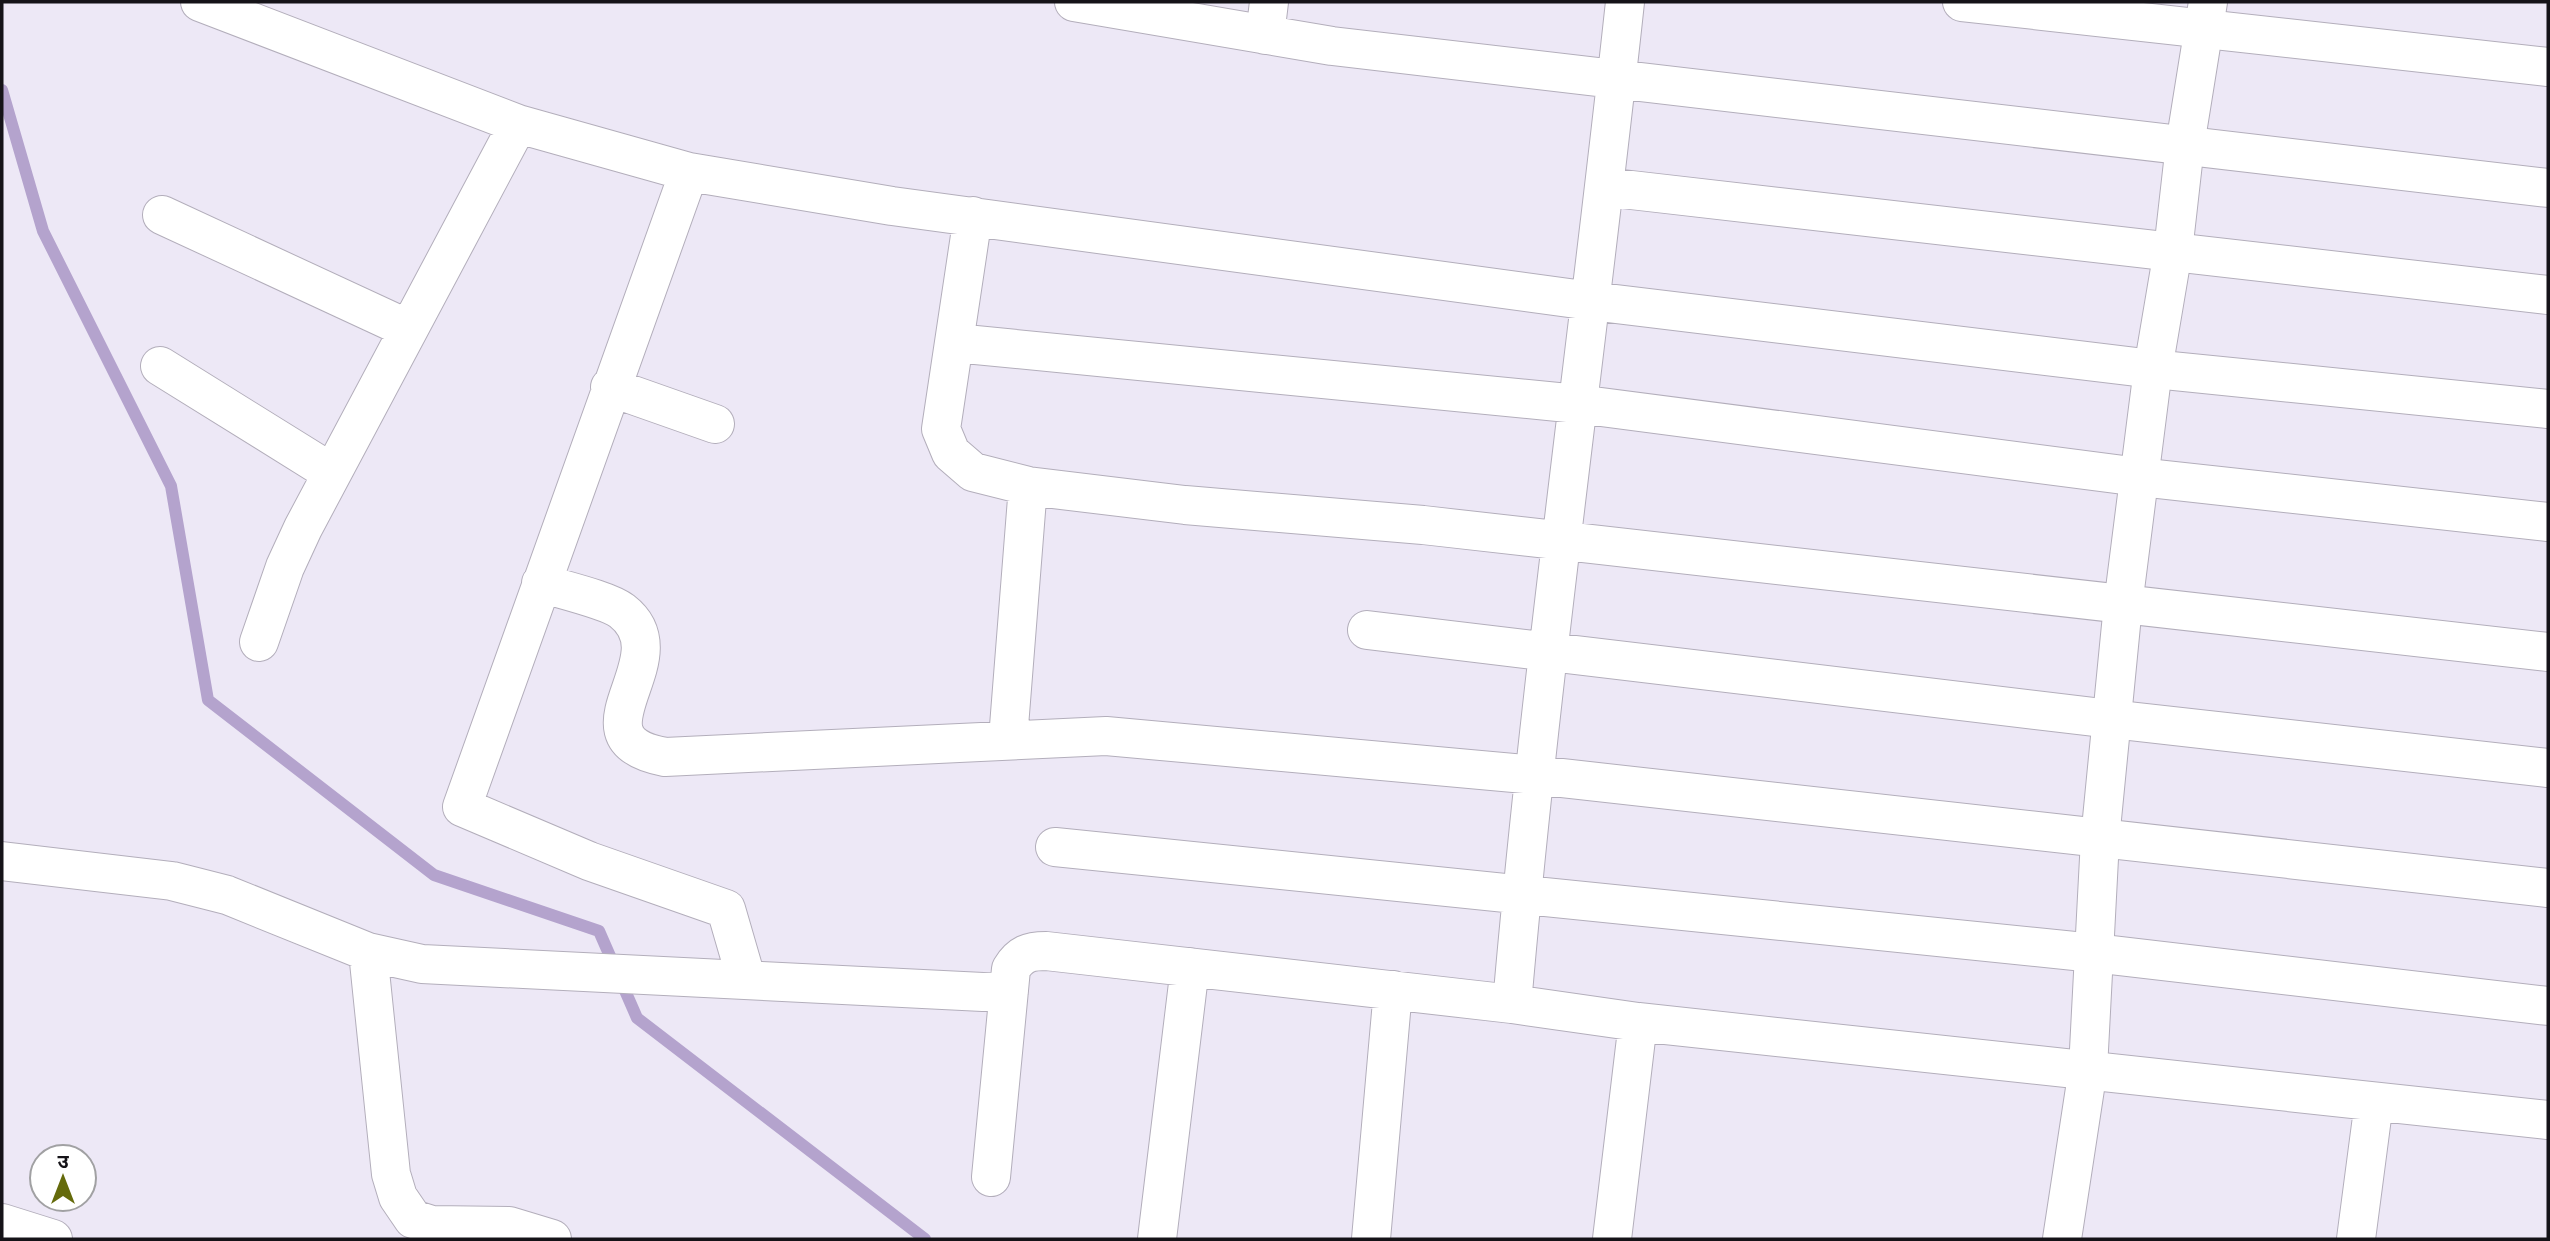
<svg xmlns="http://www.w3.org/2000/svg" width="2550" height="1241" font-family="Raleway,'Noto Sans Devanagari',sans-serif">
  <style>
    .lines { fill: none; stroke-linecap: round; stroke-linejoin: round }
    .stream { stroke: #b4a3cd; stroke-width: 12 }
    .street-casing { stroke: #b3aebb; stroke-width: 40 }
    .secondary-casing { stroke: #b3aebb; stroke-width: 40 }
    .street { stroke: #fff; stroke-width: 38 }
    .secondary { stroke: #fff; stroke-width: 38 }
  </style>
  <rect width="100%" height="100%" fill="#ede8f6"/>
  <g class="lines">
    <path class="stream" d="M2 90 43 231 171 486 208 700 434 875 599 931 637 1018 925 1239"/>
    <defs>
      <path id="street" d="M200 2 518 124 689 172 892 206 1591 301 2153 369 2548 409
        M1074 2 1332 46 2548 188
        M1962 2 2548 67
        M1265 35 1269 2
        M689 172 462 807 589 861 726 909 746 978
        M1605 187 2548 295
        M162 215 408 329
        M973 216 941 429 951 453 973 472 1028 486 1185 505 1423 525 2548 652
        M955 343 1578 404 2139 477 2548 522
        M160 366 332 473
        M610 387 715 424
        M541 583C559 589 608 600 622 611 684 659 564 738 665 757L1106 736 1535 775 2548 888
        M1367 630 2111 719 2548 768
        M259 642 285 567 303 528 518 124
        M1008 739 1028 486
        M1055 847 2094 953 2548 1006
        M2 861 172 881 227 895 368 952 422 964 983 992 1009 991
        M368 952 391 1174 398 1197 413 1219 432 1225 509 1226 552 1239
        M1512 1004C1541 669 1589 336 1625 2
        M991 1177 1011 969C1020 954 1029 951 1046 951L1512 1004 1638 1022 2548 1120
        M2 1223 53 1239
        M1157 1239 1190 967
        M1371 1239 1393 990
        M1612 1239 1638 1022
        M2356 1239 2374 1102"/>
      <path id="secondary" d="M2062 1239 2088 1069 2100 839 2123 605 2153 369 2173 251 2185 145 2208 2"/>
    </defs>
    <use href="#street" class="street-casing"/>
    <use href="#secondary" class="secondary-casing"/>
    <use href="#street" class="street"/>
    <use href="#secondary" class="secondary"/>
  </g>
  <rect width="2550" height="1241" fill="none" stroke="#151318" stroke-width="7"/>
  <g transform="translate(63 1178)"><circle r="33" fill="#ffffff" stroke="#a1a1a3" stroke-width="2"/>
  <path d="M0-5L12 26L0 18L-12 26Z" fill="#646a0b"/>
  <text y="-10" font-size="19" font-weight="bold" text-anchor="middle" fill="#151318">उ</text>
  </g>
</svg>
